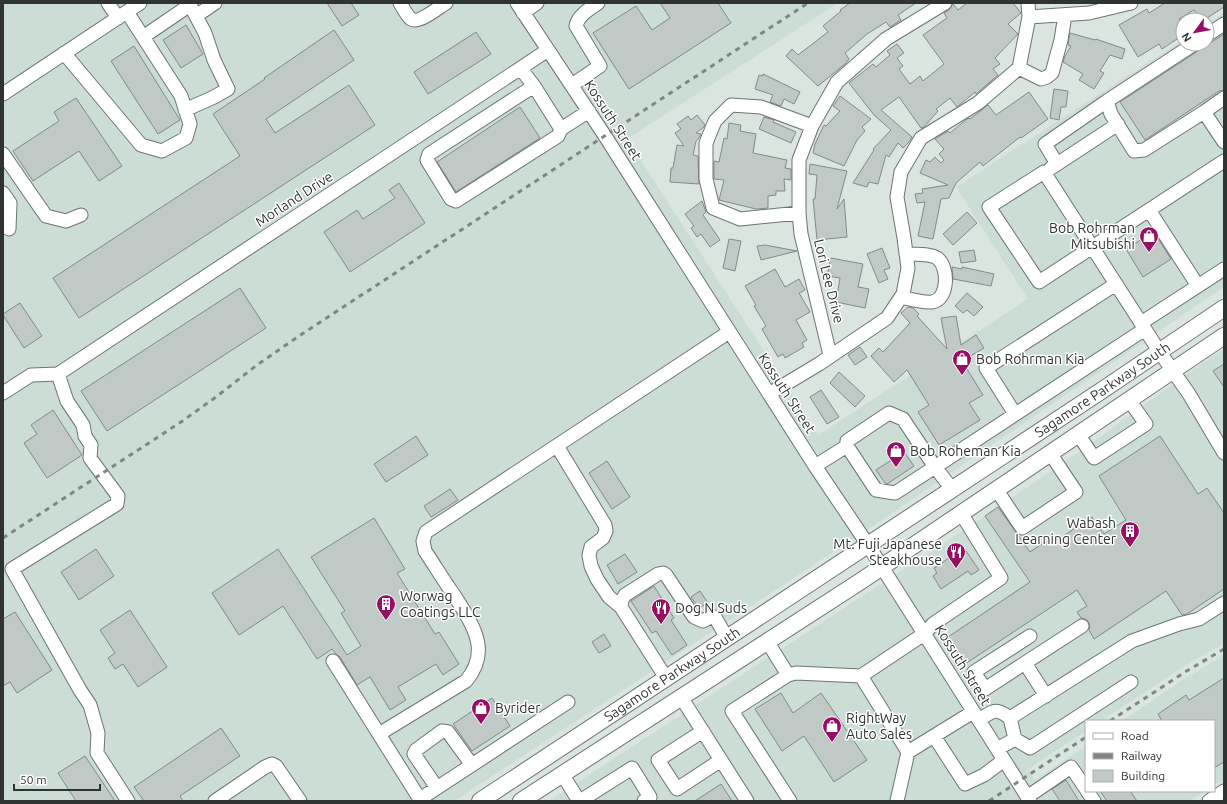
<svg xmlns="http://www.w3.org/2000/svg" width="1227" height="804" font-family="Ubuntu,sans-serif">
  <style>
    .built { fill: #cbddd4 }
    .building { fill: #c0c9c5; stroke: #828b87 }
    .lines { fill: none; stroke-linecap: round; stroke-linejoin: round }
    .minor-casing { stroke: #6c7570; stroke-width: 15 }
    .major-casing { stroke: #6c7570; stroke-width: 18 }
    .minor { stroke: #fff; stroke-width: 13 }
    .major { stroke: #fff; stroke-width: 16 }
    .rail { stroke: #808683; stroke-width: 3; stroke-dasharray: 5 5; stroke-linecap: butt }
    .labels { text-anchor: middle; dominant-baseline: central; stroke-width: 3; stroke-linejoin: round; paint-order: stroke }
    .street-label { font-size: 14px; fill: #2f3331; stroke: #fff }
    .poi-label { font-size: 14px; fill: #2f3331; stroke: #fff; text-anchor: start }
  </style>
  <rect width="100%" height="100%" fill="#dbe5e0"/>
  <path class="built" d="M3 3H838L627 139 818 435 1028 299 956 187 1183 40V44H1207V24L1224 13V287L876 524 454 801H3Z
    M1224 349V644L1192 661 1101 721H1086V731L1028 769 1048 801H549L985 516 1082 450 1205 361Z
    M1224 655V779L1214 785V721H1122L1181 681Z
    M1086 746V791H1205L1189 801H1049L1035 780Z"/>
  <path class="building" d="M327 3H351L359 15 342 26Z
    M660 3H718L731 23 629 89 593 33 636 6 652 30 670 18Z
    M850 3H916L898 15 901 20 890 27 886 22 867 34 845 53 849 59 845 64 818 86 786 56 792 49 798 55 828 32 823 26 841 11 840 10Z
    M967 3H1013L1021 13 1008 24 1018 34 995 58 1000 64 993 69 998 75 976 94 975 92 957 107 950 98 936 109 938 111 924 127 921 128 899 97 881 110 912 137 909 142 903 148 898 143 889 157 886 155 878 184 869 182 867 187 853 183 874 150 873 149 891 130 874 115 849 83 873 64 876 67 890 55 887 51 897 44 904 53 897 58 903 66 899 69 910 84 920 76 923 81 944 64 923 35 947 18 944 13 949 10 953 4 958 10Z
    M1165 3H1224V7L1204 20H1201L1194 10 1179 19 1183 26V35L1162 49 1159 44 1138 57 1119 25 1147 9 1149 13Z
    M186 25 203 54 181 68 163 40Z
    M334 30 354 60 266 119 275 133 349 85 375 125 79 318 53 278 240 156 213 114 265 79 264 78Z
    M476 32 491 54 428 94 414 72Z
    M1070 33 1095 40 1096 39 1125 49 1122 59 1110 55 1100 71 1104 73 1094 89 1079 80 1083 74 1063 62 1065 56 1071 46 1068 45Z
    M1224 34V90L1219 91 1145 140 1120 102Z
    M134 46 180 120 158 134 111 61Z
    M763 74 800 92 794 104 784 99 781 106 770 102 773 95 755 89 759 75 763 76Z
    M1054 89 1068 91 1066 107H1061L1059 120 1050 118Z
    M1029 92 1048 119 1021 138 1020 137 983 166 980 162 956 183 949 198 941 199 933 239 918 236 925 202 917 203 915 194 923 193 922 189 948 185 920 173 926 160 930 162 935 157 941 163 944 160 939 154 944 149 935 139 948 131 950 133 967 119 969 118 970 119 988 105 996 115Z
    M840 96 871 119 862 127 865 131 857 140 844 166 813 153 815 144 824 125 826 126 840 111 833 106Z
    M76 98 122 166 99 181 79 151 33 181 13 151 59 121 54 112Z
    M520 107 540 138 456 192 437 162Z
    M697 115 705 125 704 127 696 133 701 134 699 138 696 141 693 155 698 156 699 184 670 182 671 168H673L677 145 684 146 675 133 681 129 677 124 688 116 691 120Z
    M764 117 774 120 773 122 796 132 791 143 759 129Z
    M729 123 741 125 740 131 756 134 753 153 787 160 785 168 791 169V180L784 179 785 191H776V195L768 196V208L756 209 719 200 724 180 714 179V161L719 162 724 138 727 139Z
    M810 164 847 171 837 209 844 199 847 237 817 240 813 199H815L817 175 809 174Z
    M399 183 425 223 350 272 324 232 357 210 363 219 395 198 389 190Z
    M702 201 706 212 703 215 720 240 710 247 701 234 697 237 691 228 694 226 685 214Z
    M967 212 977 223 953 245 943 234Z
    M1154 232 1171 259 1143 277 1126 249Z
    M729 239 741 241 735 271 723 268Z
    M765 245 797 251 761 260 757 246Z
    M882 248 890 268 884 270 888 279 879 283 867 254Z
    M974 250 976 261 961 263 959 252Z
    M831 258 863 264 858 287 869 289 865 308 836 302 840 278 827 276Z
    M952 267 962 269V267L994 274 991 286 953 279Z
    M775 269 785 287 799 279 805 290 799 293 810 312 796 320 807 340 802 343 804 347 785 358 783 354 778 357 762 329 766 326 754 306 756 305 745 286Z
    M240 288 266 328 107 431 81 391Z
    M967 293 983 307 974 316 967 310 963 313 955 306Z
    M20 303 42 336 24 348 3 315V314Z
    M908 307 913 308 919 314 917 316 947 349 941 318 956 316 961 345 976 335 984 348 962 361 983 395 969 403 980 420 939 445 918 412 929 405 907 370 894 382 871 356 879 348 883 352 910 323 901 313Z
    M860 347 867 357 855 365 848 355Z
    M1224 364V387L1213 371Z
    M839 372 865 396 855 407 830 383Z
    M821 390 839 417 827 424 810 397Z
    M53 410 82 455 47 478 24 443 37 434 31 425Z
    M416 436 428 455 386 482 374 464Z
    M1160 436 1198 494 1207 488 1224 513V589L1187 614 1182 615 1166 591 1094 639 1089 630 1090 626 1088 621 1085 619 1081 618 1077 612 1087 606 1077 590 965 664 948 637 1030 582 985 516 998 507 1030 552 1048 540 1051 544 1092 517 1104 534 1126 520 1099 476Z
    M904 452 914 466 887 484 885 483 876 470Z
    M607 461 630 497 612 509 589 473Z
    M450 489 458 500 431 517 424 506Z
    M374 518 405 569 397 573 435 634 439 632 459 664 443 675 436 664 398 687 406 700 390 710 370 677 357 685 340 657 335 653 332 649 317 659 283 606 239 635 212 593 278 549 347 655 361 646 341 613 345 611 311 557Z
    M964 548 979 570 971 575 968 571 941 589 933 576 937 573 934 568Z
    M96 549 114 576 79 600 61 572Z
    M625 554 637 572 618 584 607 565Z
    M654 586 674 618 671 620 687 645 672 655 656 631 652 633 631 601Z
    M700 591 708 603 699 608 691 597Z
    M130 610 167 667 138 687 123 664 115 669 108 658 115 653 100 630Z
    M15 612 52 670 17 693 10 682 3 686V619Z
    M604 634 611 646 599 653 592 642Z
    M1224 678V762L1214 768V721H1162L1158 714 1186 695 1189 700Z
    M781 693 793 713 821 693 867 760 834 782 804 736 782 751 755 709Z
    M492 698 510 726 472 751 453 724Z
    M221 728 240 756 180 796 183 801H144L134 787Z
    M85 756 115 801H76L58 773Z
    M1066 780 1079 801H1060L1052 789Z
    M721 784 732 801H695Z
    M1100 791H1130L1137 801H1107Z"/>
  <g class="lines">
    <defs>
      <path id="minor" d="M108 3 118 18
        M400 3C403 8 407 16 411 19 419 24 439 7 446 3
        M517 3 605 136 815 466 868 545 1030 801
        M1028 3 1029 17
        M523 13 537 3
        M196 16 215 3
        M1207 35 1224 24
        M143 37 190 5
        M64 53 141 145 162 151 186 138 190 124 181 96 127 12
        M1019 68 1041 79 1047 77 1052 73 1061 40 1065 15
        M521 69 534 86 561 129 589 111
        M572 85 600 66 576 26C578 15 590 9 598 3
        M534 86 429 154 427 160 451 199 456 201 558 136 561 129
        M3 94 140 3
        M1224 98 1204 112 1224 142
        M1107 101 1111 114 1134 151 1144 150 1204 112
        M185 110 214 97 228 89 214 60 205 33 189 3
        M3 154 46 216 66 221 81 215
        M1224 161 1039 282 989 207 1044 172 1159 351 1189 394 1224 453
        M1057 164 1045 144 1107 101 1194 44
        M1051 168 1118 124
        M3 193 10 203 9 229
        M1149 210 1198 286
        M799 213 740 219 713 208 706 179V143L715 121 731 105 761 107 812 126
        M901 297C910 299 922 303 932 302 949 300 949 266 937 258 929 253 916 255 906 254
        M1141 323 1224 269
        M830 355 801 234 799 213V160L812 126 837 82 886 39 945 3
        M58 374 548 50
        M58 374 67 401 83 425 85 436 91 445 90 458 118 496 117 504 12 569 80 690 90 705 98 733 97 753 128 801
        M3 393 31 375 58 374
        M769 394 819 364 887 318 903 294 908 268 904 238 897 197 901 172 921 138 978 103 1019 68 1029 17 1089 13 1131 3
        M1015 414 986 368 1116 284
        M1078 434 1094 458 1146 424 1129 400
        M557 446 605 525 606 531 603 538 591 547 589 555 591 566 597 579 609 597 621 607 666 678
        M815 466 847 446 876 490 895 493 935 467 903 419 889 413 847 441V446
        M952 489 935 467 1145 329
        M996 489 1022 528 1076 492 1050 453
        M621 607 622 600 625 595 658 574 663 573 666 575 694 617 703 621 712 616 716 619 727 638
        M1030 636 974 672 985 689 1082 626
        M767 641 788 675 732 711 790 801
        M333 661 421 801
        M1025 663 1046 696
        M788 675 796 673 861 676 924 634 933 624 1001 578 961 513
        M861 676 908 752 973 712
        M681 697 747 801
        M979 720C993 711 995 707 1010 718
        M703 731 658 760 677 789 721 760
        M379 734 466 681C492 650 472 624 454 595 444 581 435 566 425 551L423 541 426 532 729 332
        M934 736 965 784 984 775 1004 760
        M1015 739 1010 718 1132 641 1179 624 1199 619 1224 603
        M997 749 1015 739 1030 748 1131 682
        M562 774 579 801
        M437 788 414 754 416 750 442 731 448 732 472 765
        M1087 791 1094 801
        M1027 797 1071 767 1086 789
        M420 799 568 702
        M215 801 265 767 272 764 276 766 300 801
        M580 801 632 768 650 797 644 801
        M897 801 908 752
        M1209 801 1224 791"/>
      <g id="major">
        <path id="s1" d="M480 801 1101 391 1224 308"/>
        <path d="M521 801 861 581 1224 336"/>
      </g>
    </defs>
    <use href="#minor" class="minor-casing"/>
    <use href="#major" class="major-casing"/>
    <use href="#minor" class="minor"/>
    <use href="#major" class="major"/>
    <path class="rail" d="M3 538 181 422 216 397 257 365 302 334 808 3
      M1110 721 1185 672 1224 649
      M989 801 1086 737"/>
  </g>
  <defs>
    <symbol id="shop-pin" viewBox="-11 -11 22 30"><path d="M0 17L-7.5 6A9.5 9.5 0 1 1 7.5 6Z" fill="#970f64" stroke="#fff"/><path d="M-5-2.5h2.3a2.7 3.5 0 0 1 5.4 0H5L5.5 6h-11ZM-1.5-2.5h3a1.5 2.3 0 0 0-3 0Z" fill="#fff"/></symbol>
    <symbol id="building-pin" viewBox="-11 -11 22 30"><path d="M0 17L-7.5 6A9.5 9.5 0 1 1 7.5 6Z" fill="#970f64" stroke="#fff"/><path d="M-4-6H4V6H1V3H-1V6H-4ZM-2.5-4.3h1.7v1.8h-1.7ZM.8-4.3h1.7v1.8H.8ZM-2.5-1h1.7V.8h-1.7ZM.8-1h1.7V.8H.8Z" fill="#fff"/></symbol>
    <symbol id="restaurant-pin" viewBox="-11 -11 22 30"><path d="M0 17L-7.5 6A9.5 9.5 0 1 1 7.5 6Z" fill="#970f64" stroke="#fff"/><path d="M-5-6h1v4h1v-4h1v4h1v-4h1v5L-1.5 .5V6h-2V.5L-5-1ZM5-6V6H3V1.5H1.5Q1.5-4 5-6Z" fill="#fff"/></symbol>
  </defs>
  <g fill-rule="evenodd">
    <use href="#shop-pin" x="1138" y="225" width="22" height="30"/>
    <use href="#shop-pin" x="951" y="348" width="22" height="30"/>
    <use href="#shop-pin" x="885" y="440" width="22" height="30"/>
    <use href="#building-pin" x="1119" y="520" width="22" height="30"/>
    <use href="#restaurant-pin" x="945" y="541" width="22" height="30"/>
    <use href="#building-pin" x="375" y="593" width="22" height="30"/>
    <use href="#restaurant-pin" x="650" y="597" width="22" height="30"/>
    <use href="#shop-pin" x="470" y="697" width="22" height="30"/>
    <use href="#shop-pin" x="821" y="715" width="22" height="30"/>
  </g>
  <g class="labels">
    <g class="street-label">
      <text transform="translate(613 120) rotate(57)">Kossuth Street</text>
      <text transform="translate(294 199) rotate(-33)">Morland Drive</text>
      <text transform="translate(829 281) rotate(76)">Lori Lee Drive</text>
      <text stroke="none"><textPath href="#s1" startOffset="746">Sagamore Parkway South</textPath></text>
      <text transform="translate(787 393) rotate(57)">Kossuth Street</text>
      <text transform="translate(963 665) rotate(58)">Kossuth Street</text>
      <text stroke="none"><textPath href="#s1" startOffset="230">Sagamore Parkway South</textPath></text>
    </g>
    <g class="poi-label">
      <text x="1135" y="228" text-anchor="end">Bob Rohrman<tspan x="1135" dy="16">Mitsubishi</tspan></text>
      <text x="976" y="359">Bob Rohrman Kia</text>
      <text x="910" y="451">Bob Roheman Kia</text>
      <text x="1116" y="523" text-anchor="end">Wabash<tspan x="1116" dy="16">Learning Center</tspan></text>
      <text x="942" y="544" text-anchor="end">Mt. Fuji Japanese<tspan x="942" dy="16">Steakhouse</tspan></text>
      <text x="400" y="596">Worwag<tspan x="400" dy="16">Coatings LLC</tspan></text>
      <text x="675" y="608">Dog N Suds</text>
      <text x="495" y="708">Byrider</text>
      <text x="846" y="718">RightWay<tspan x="846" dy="16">Auto Sales</tspan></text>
    </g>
  </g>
  <rect width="1227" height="804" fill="none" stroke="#2f3331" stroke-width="8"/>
  <rect x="1085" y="720" width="130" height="72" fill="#ffffff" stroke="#acadad"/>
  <rect x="1093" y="733" width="20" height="6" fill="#ffffff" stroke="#acadad"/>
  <text x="1121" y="740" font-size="12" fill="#2f3331">Road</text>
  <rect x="1093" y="753" width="20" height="6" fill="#808683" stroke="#acadad"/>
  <text x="1121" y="760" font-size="12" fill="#2f3331">Railway</text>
  <rect x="1093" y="770" width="20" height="12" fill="#c0c9c5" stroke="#acadad"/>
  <text x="1121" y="780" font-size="12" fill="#2f3331">Building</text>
  <g transform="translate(1195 32) rotate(238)"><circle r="19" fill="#ffffff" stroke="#acadad"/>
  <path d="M0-3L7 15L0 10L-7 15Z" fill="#970f64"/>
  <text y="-6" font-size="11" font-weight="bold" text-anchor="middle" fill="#2f3331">N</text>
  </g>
  <path d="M14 784v6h86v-6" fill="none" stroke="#2f3331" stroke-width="2"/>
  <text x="20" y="784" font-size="12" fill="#2f3331" stroke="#ffffff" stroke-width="3" paint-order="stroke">50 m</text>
</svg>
